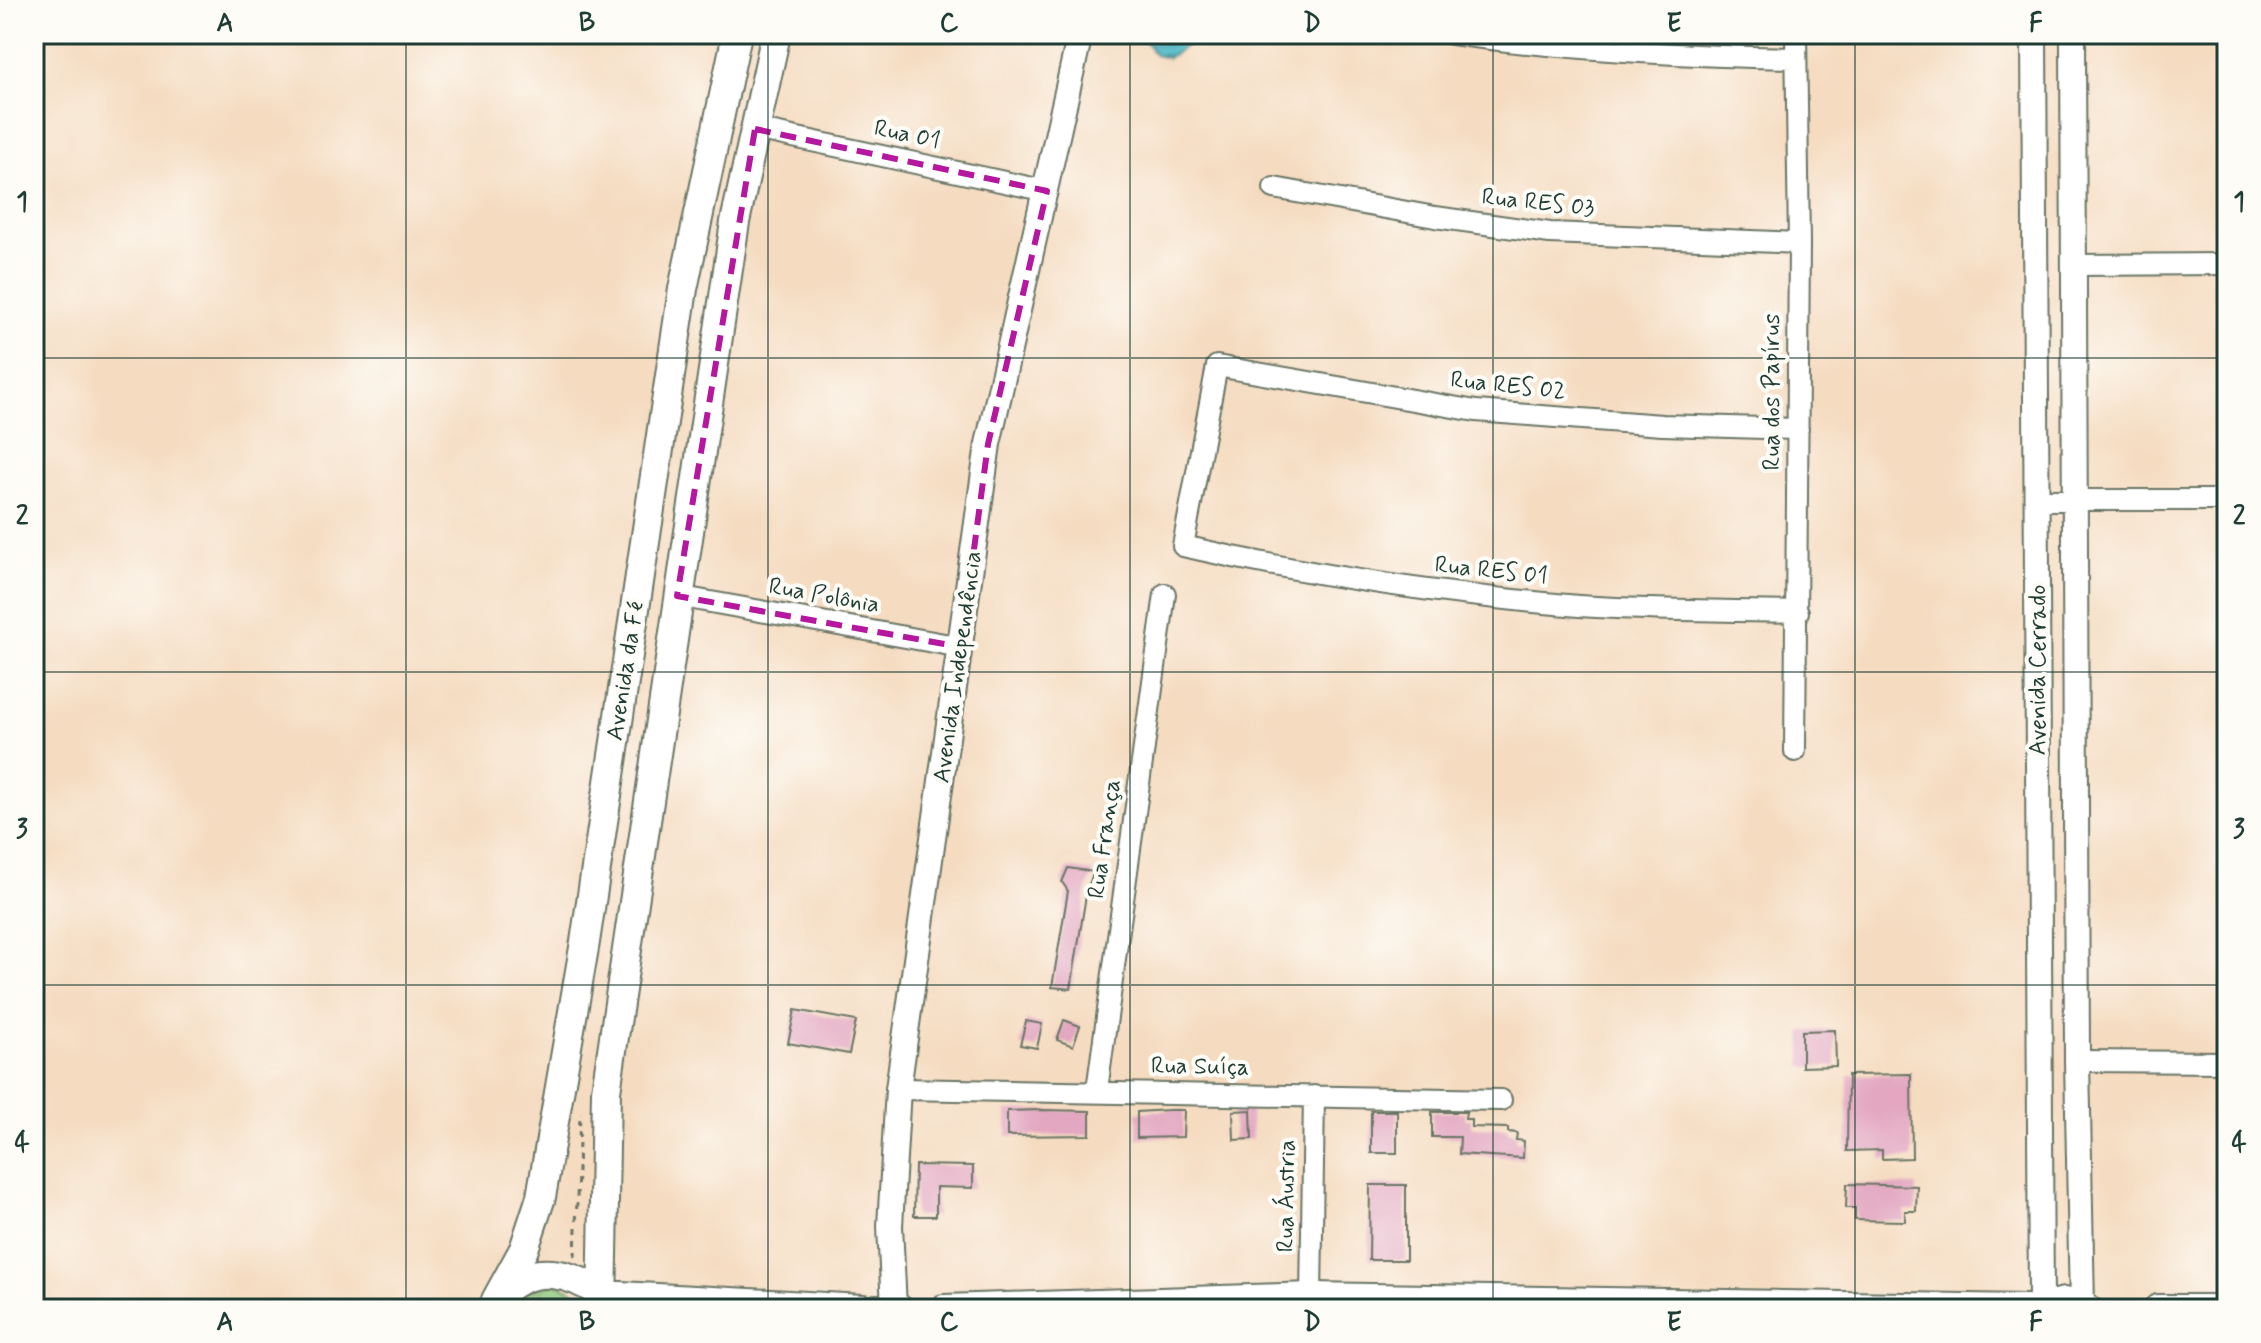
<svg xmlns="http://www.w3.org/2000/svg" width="2261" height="1343" font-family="Mynerve,sans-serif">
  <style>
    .grass { fill: url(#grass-tufts); stroke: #588258; stroke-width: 2 }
    .water { fill: url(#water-rules); stroke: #347a7c; stroke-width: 2 }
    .building { fill: #e3a7c1 }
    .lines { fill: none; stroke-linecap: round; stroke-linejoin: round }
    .minor-casing { stroke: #6a7565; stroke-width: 24 }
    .tertiary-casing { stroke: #6a7565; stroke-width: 28 }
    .secondary-casing { stroke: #6a7565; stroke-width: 32 }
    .path { stroke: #6a7565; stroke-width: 3; stroke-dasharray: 6 6; stroke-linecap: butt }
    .minor { stroke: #fff; stroke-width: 20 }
    .tertiary { stroke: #fff; stroke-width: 24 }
    .secondary { stroke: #fff; stroke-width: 28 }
    .marked { fill: none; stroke: #b5179e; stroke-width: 6; stroke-dasharray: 16 10; stroke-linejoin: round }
    .grid { fill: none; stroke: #1f3d34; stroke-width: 2; stroke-opacity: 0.55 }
    .labels { text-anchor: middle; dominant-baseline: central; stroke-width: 8; stroke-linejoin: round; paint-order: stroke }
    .street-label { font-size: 24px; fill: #1f3d34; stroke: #fdfcf7 }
    .neatline { fill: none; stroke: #1f3d34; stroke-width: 3 }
    .grid-label { font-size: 26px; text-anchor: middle; font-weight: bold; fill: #1f3d34 }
  </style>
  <defs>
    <pattern id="grass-tufts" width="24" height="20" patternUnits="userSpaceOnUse" patternTransform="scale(2)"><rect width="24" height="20" fill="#90c87c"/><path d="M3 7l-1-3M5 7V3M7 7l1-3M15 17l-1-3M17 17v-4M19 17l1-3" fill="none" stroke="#75a466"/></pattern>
    <pattern id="water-rules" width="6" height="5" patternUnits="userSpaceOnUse" patternTransform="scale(2)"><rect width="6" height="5" fill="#49b7c4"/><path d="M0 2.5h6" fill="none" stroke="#3c96a0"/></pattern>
  </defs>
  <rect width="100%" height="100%" fill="#fdfcf7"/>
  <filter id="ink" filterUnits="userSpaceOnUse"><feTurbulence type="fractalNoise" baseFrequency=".0125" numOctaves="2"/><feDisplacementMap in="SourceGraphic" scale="16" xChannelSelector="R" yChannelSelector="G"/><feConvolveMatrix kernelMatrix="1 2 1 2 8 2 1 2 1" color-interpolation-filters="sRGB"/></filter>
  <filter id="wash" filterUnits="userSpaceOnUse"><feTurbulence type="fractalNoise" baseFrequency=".006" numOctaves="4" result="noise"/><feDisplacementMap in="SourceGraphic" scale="32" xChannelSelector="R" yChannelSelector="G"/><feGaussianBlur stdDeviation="1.8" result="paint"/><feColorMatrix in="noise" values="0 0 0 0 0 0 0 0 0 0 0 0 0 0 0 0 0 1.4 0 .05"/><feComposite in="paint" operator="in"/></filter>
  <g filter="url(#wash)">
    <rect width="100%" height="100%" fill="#f5dcc1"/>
    <path class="grass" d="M555 1283 587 1297V1309H506L524 1291Z"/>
    <path class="water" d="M1141 34H1193L1187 45 1168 58 1155 55Z"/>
    <g id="blocks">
      <path class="building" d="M1068 868 1094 872 1087 889 1071 989 1052 987 1068 891 1062 882Z
        M795 1010 856 1021 849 1054 788 1043Z
        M1064 1020 1080 1026 1073 1046 1057 1040Z
        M1026 1021 1042 1024 1037 1048 1020 1045Z
        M1835 1030 1836 1066 1802 1067V1031Z
        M1911 1074 1912 1158 1882 1159V1150L1847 1151 1848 1075Z
        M1041 1110 1090 1111V1135L1007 1136V1111Z
        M1169 1110H1184L1183 1137 1137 1138V1112Z
        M1251 1110 1252 1139 1234 1140 1233 1111Z
        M1371 1111H1397V1153H1371Z
        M1432 1112H1466L1465 1119H1471V1127L1508 1128V1132L1517 1133 1516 1140 1524 1141 1523 1158 1459 1154 1460 1137H1432Z
        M915 1165 973 1166V1188L936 1187V1216H914Z
        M1847 1184 1917 1186 1916 1211H1905V1221L1855 1220V1208H1846Z
        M1370 1185H1406V1260H1369Z"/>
    </g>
  </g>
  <g filter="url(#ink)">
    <use href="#blocks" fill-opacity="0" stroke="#6a7565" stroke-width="2"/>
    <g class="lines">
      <defs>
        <path id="minor" d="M1452 34C1567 50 1680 56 1796 58
          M755 129 1047 191
          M1274 188 1435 217 1550 233 1799 243
          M2074 265 2227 264
          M2037 500H2227
          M677 596 961 647
          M1798 612C1725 610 1651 611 1579 606 1445 595 1313 576 1183 546L1217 366 1476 411 1662 425 1798 429
          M1795 751 1799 243 1796 34
          M2077 1061 2227 1062
          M898 1089 1501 1100
          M1097 1090 1165 594
          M1311 1297 1314 1096"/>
        <path id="tertiary" d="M2034 34 2041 1307
          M2073 34 2077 1061 2082 1306
          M894 1308 890 1226 898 1089 988 444 1080 34"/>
        <path id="secondary" d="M503 1292C533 1263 571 1272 602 1295L863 1309
          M496 1300 524 1249 541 1197 585 942 683 289 737 34
          M602 1309 606 1091 735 222 776 34
          M876 1309H899
          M944 1309 1311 1297 2026 1309
          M2037 1309 2064 1302 2087 1309
          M2158 1309H2227"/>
      </defs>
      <use href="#minor" class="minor-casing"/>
      <use href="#tertiary" class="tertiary-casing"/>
      <use href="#secondary" class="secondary-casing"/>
      <path class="path" d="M575 1257 580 1113"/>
      <use href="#minor" class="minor"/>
      <use href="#tertiary" class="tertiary"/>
      <use href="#secondary" class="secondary"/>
    </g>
  </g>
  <path class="marked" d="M755 129 1047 191 988 444 961 647 677 596Z"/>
  <path class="grid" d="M406 34V1309M768 34V1309M1130 34V1309M1493 34V1309M1855 34V1309M34 358H2227M34 672H2227M34 985H2227"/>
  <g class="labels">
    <g class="street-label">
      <text transform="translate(907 135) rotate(12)">Rua 01</text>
      <text transform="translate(1538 203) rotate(6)">Rua RES 03</text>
      <text transform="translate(1508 386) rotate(6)">Rua RES 02</text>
      <text transform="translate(1772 392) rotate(-90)">Rua dos Papírus</text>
      <text transform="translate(1491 571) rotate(6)">Rua RES 01</text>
      <text transform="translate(824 596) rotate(10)">Rua Polônia</text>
      <text transform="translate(958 667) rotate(-82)">Avenida Independência</text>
      <text transform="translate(2038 670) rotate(-90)">Avenida Cerrado</text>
      <text transform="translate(626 671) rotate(-81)">Avenida da Fé</text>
      <text transform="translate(1105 839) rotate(-82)">Rua França</text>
      <text transform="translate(1200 1067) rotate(1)">Rua Suíça</text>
      <text transform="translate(1287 1196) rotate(-89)">Rua Áustria</text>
    </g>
  </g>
  <rect width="2261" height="1343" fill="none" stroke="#fdfcf7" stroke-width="88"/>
  <rect x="44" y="44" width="2173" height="1255" class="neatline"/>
  <g class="grid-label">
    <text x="225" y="31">A</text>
    <text x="587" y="31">B</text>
    <text x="949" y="31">C</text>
    <text x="1312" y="31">D</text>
    <text x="1674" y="31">E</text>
    <text x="2036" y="31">F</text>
    <text x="22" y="210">1</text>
    <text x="2239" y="210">1</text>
    <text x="22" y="524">2</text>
    <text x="2239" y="524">2</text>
    <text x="22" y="837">3</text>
    <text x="2239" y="837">3</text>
    <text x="22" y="1151">4</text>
    <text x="2239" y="1151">4</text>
    <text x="225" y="1330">A</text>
    <text x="587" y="1330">B</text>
    <text x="949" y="1330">C</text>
    <text x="1312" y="1330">D</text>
    <text x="1674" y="1330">E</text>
    <text x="2036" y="1330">F</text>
  </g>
</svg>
